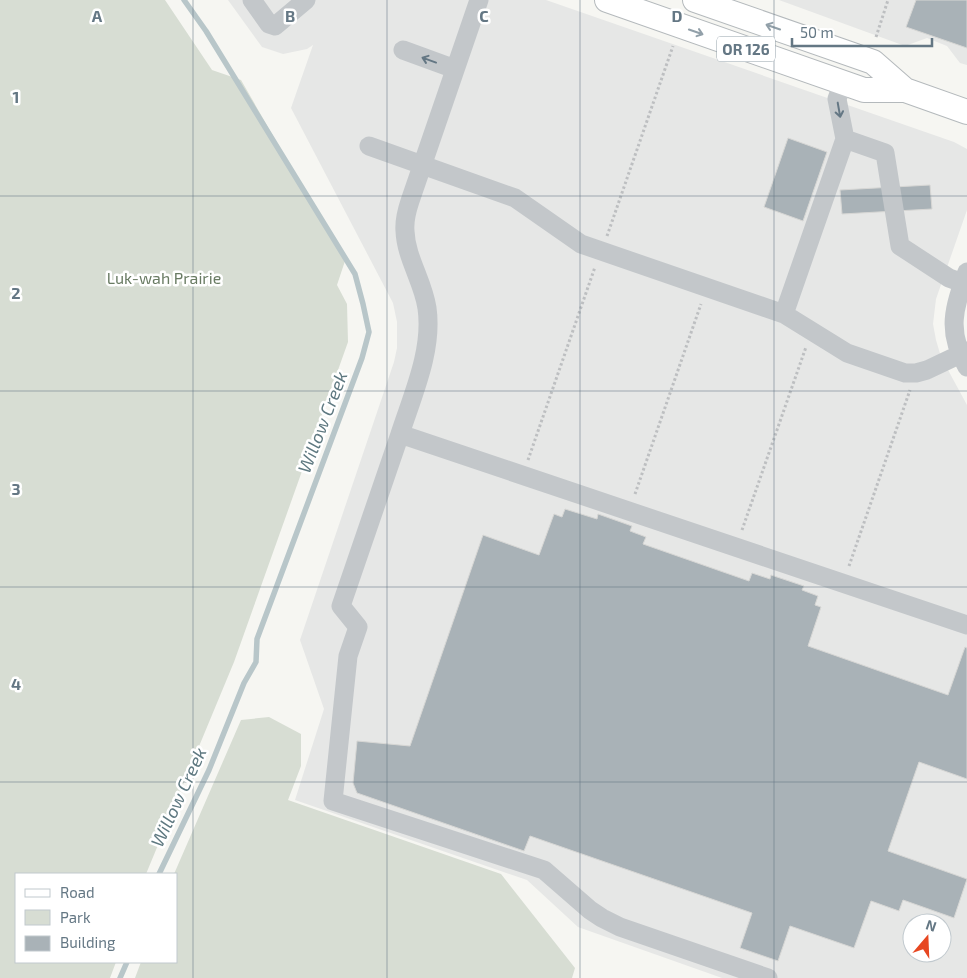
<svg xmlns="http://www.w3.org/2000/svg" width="967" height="978" font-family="'Exo 2',sans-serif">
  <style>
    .built { fill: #e6e7e6; fill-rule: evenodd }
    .green { fill: #d7ddd3 }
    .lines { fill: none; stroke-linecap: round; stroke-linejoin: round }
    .stream { stroke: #b8c6c9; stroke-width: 5.5 }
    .building { fill: #a9b2b7; stroke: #d7d7d5 }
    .major-casing { stroke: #b4b9bc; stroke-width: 26 }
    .path { stroke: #bdbfc1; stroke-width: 3; stroke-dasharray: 2.5 2.5; stroke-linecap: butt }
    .minor { stroke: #c3c7ca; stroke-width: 19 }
    .major { stroke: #fff; stroke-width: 24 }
    .oneway { stroke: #92a0a9 }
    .oneway2 { stroke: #647784 }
    .grid { fill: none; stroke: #647784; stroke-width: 1; stroke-opacity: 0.55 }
    .labels { text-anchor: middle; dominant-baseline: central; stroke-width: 5; stroke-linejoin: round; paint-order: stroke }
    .shield { fill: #fff; stroke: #92a0a9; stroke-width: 1 }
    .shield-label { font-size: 15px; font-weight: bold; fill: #647784 }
    .park-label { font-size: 16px; fill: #697b63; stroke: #fff }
    .water-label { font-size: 18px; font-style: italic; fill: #5f7981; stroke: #fff }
    .grid-label { font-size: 16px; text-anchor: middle; font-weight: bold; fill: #647784; stroke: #fff; stroke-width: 5; stroke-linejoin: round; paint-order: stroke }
  </style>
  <rect width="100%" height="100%" fill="#f6f6f2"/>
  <path class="built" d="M228 0H546L954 142 967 149V210L936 299 933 324 936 340 941 357 967 405V978H722L578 927 527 880 295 800 324 709 300 640 394 362 397 348V322L393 303 291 108 313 45 307 49 283 54 262 47ZM912 923H942V953H912Z
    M779 0H967V65L960 63 947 46 927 38 905 46Z"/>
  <path class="green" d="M0 0H165L212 70 241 80 345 261 337 285 347 304 348 342 234 662 146 874H16V962H116L110 978H0Z
    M269 717 301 734V766L288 800 501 874 575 968 572 978H135L141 962H176V874H174L241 720Z"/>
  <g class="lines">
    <path class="stream" d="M159 874 209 770 244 683 256 662 257 639 362 358 369 332 363 304 355 274 206 31 184 0
      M120 978 127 962"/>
  </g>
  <path class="building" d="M916 0H967V48L906 27Z
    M788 138 827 152 803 221 764 207Z
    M930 185 932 209 842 214 840 190Z
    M565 509 597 519 598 514 632 526 630 531 646 537 643 544 749 581 752 573 770 579 771 575 804 586 802 590 818 596 815 605 821 607 808 646 948 695 965 647 967 648V779L919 762 888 851 967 879 954 918 903 900 899 911 871 901 854 948 790 926 778 961 740 948 752 913 530 836 524 851 357 793 353 783 357 741 410 746 483 535 539 555 554 514 562 517Z"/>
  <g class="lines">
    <defs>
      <path id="major" d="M607 0 864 90H905L967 112
        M695 0 873 62 905 90"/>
    </defs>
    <use href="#major" class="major-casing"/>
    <path class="path" d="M876 37 888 0
      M607 236 673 46
      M528 460 595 267
      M635 494 701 304
      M742 530 806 347
      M849 566 910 390"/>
    <path class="minor" d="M252 0 269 24 275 26 306 0
      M479 0 410 201C407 210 404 220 405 231 406 258 423 281 427 308 433 350 413 394 400 434L967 625
      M403 50 455 69
      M843 82 837 99 845 139
      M369 146 515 198 581 244 784 314 847 353 905 373H916L927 370 967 351
      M967 272C954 308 946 331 967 367
      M784 314 845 139 885 153 900 246 949 278 963 283
      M400 434 341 606 358 627 348 656 333 801 544 870 590 910 602 918 620 927 768 978"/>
    <use href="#major" class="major"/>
  </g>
  <defs><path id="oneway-shaft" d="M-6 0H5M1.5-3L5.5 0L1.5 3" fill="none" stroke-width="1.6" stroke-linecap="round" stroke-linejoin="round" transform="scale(1.25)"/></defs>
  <g class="oneway">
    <use href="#oneway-shaft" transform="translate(773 27) rotate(-161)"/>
    <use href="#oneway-shaft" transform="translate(696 32) rotate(19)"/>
  </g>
  <g class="oneway2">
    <use href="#oneway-shaft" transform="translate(429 60) rotate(-160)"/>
    <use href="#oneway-shaft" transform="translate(839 110) rotate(80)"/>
  </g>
  <path class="grid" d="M193 0V978M387 0V978M580 0V978M774 0V978M0 196H967M0 391H967M0 587H967M0 782H967"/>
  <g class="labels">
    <rect class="shield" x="717" y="36.5" width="58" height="25" rx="4"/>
    <g class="shield-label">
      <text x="746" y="49">OR 126</text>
    </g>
    <g class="park-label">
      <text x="164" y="277">Luk-wah Prairie</text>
    </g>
    <g class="water-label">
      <text transform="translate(322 422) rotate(-69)">Willow Creek</text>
      <text transform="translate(178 797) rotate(-65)">Willow Creek</text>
    </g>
  </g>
  <g class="grid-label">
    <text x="97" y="22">A</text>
    <text x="290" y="22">B</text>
    <text x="484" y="22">C</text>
    <text x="677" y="22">D</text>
    <text x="16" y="103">1</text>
    <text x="16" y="299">2</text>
    <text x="16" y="495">3</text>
    <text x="16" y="690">4</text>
  </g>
  <rect x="15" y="873" width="162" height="90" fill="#ffffff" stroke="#c1c9ce"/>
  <rect x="25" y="889" width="25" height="8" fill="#ffffff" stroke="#c1c9ce"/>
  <text x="60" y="898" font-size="15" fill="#647784">Road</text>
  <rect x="25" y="910" width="25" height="15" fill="#d7ddd3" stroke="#c1c9ce"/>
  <text x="60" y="923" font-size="15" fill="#647784">Park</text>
  <rect x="25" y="936" width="25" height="15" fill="#a9b2b7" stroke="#c1c9ce"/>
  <text x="60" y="948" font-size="15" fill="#647784">Building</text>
  <g transform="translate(927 938) rotate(19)"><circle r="24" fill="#ffffff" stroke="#c1c9ce"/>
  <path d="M0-4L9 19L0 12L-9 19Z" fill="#e74721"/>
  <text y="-8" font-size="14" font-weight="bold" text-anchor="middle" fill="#647784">N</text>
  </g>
  <path d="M792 38v8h140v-8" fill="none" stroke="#647784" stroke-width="2.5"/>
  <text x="800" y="38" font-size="15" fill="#647784" stroke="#ffffff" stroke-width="4" paint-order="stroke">50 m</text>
</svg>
